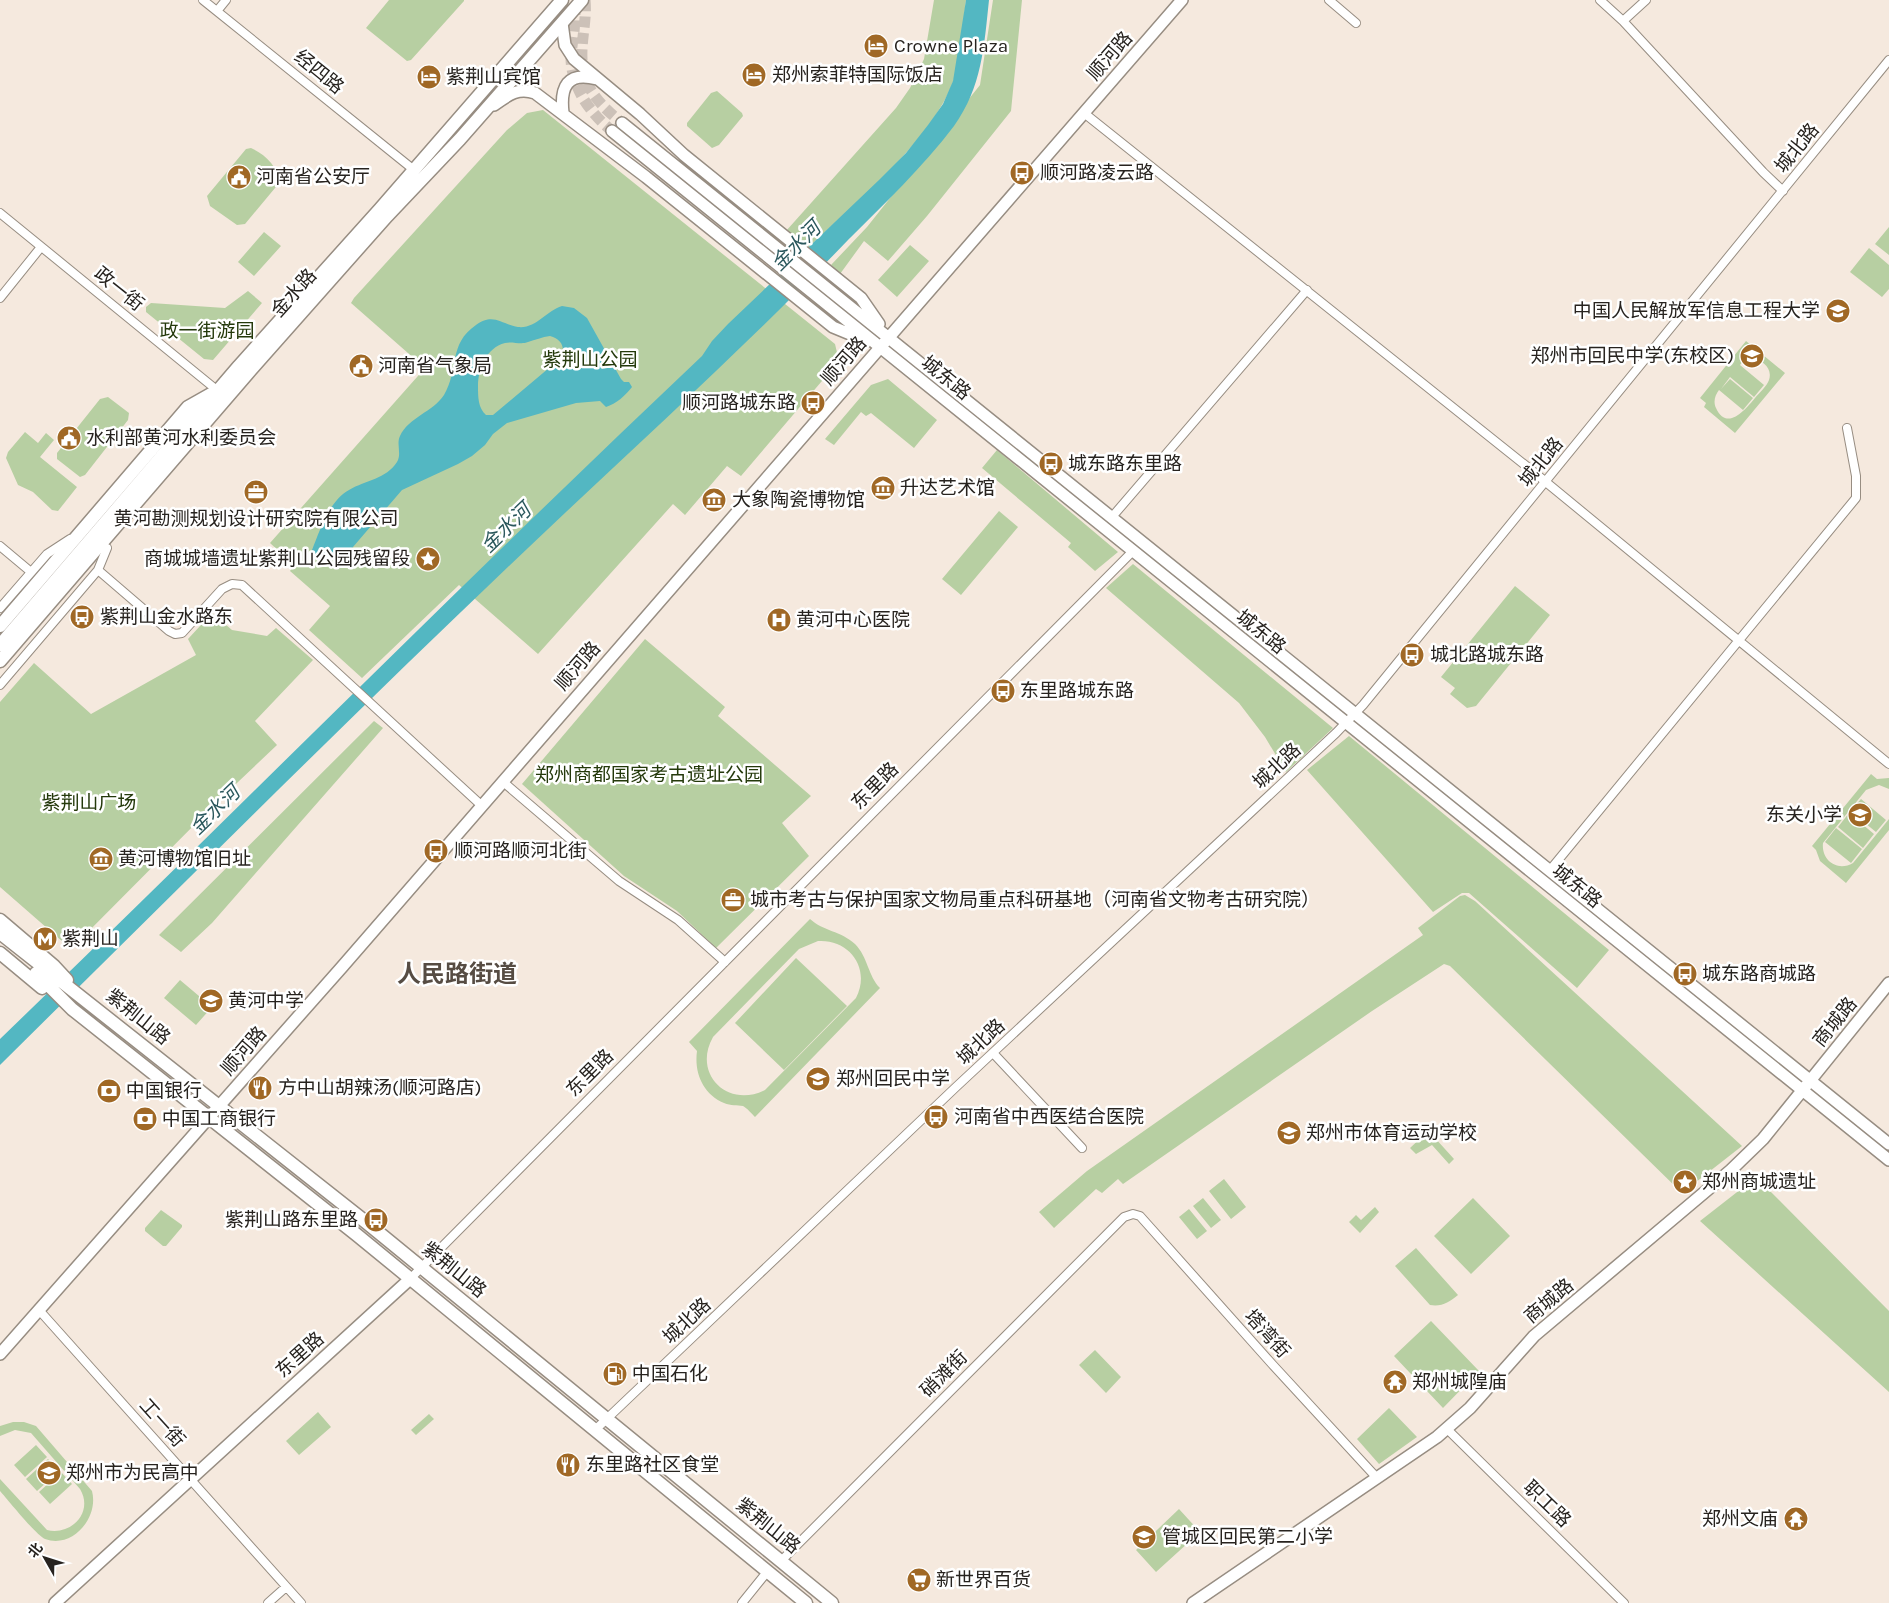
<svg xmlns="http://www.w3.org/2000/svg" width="1889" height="1603" font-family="Karla,'Noto Sans SC',sans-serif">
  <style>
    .green { fill: #b7cfa2; fill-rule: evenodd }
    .water { fill: #53b7c2; fill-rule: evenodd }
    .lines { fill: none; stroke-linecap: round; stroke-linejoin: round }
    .secondary-tunnel { stroke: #ccc1b8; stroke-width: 11; stroke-dasharray: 11 5.5; stroke-linecap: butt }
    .street-casing { stroke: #978d82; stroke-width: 10 }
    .secondary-casing { stroke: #978d82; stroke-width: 14 }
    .primary-casing { stroke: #978d82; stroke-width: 15 }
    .street { stroke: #fff; stroke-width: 8 }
    .secondary { stroke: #fff; stroke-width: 11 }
    .primary { stroke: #fff; stroke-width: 12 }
    .labels { text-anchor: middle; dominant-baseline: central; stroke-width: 5; stroke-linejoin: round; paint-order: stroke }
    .poi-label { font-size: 19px; fill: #27231f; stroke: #fff; text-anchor: start }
    .street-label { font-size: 19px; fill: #27231f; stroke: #fff }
    .park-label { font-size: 19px; fill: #24390b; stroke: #fff }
    .water-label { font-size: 20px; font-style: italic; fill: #2a575c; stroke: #fff }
    .district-label { font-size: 24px; font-weight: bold; fill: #564c43; stroke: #fff }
  </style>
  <rect width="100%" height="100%" fill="#f5e9de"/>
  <path class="green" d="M389 0H464V1L411 60 407 61 366 28Z
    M934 0H966C963 25 961 60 953 82 931 141 854 204 809 247L786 231 896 108 910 88 924 59Z
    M993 0H1022L1011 111 927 216 888 261 864 241 840 274 831 265 867 227 980 85Z
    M717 91 742 113 743 116 719 145 712 148 687 126V123L711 93Z
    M543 110 835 344 839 361 741 476 727 466 685 515 673 504 538 654 459 585 362 678 309 630 330 606 290 571 294 565 270 543 425 368 351 303 354 298 507 130 527 113Z
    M251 148C265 154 278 167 280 182L245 224 237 225 210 206 207 196 246 149Z
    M1889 227V255L1875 244Z
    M264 232 281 246 254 276 238 262Z
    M910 245 929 261 897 297 878 280Z
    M1869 248 1889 265V289L1882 297 1850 272Z
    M248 291 262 303 213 360 204 359 146 312V307L151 303 225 308Z
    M1746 341 1785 373 1735 433 1704 407 1706 403 1700 398ZM1752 358C1762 360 1773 368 1769 380 1767 386 1759 393 1755 398 1746 409 1727 432 1716 408 1713 402 1715 395 1719 390L1743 410 1753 398 1730 379 1721 389 1730 377 1754 397 1764 385 1740 365 1744 360Z
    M888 379 937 420 914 448 871 413 866 416 861 412 834 445 825 439 871 385Z
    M108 397 129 413 128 420 85 475 80 477 57 459V453L100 399Z
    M25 432 38 443 46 433 54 440 40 457 77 487 58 511 52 510 33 492 18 485 6 458 8 452Z
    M997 450 1118 552 1095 571 1068 547 1071 543 982 468Z
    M999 511 1018 527 961 595 942 579Z
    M1133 564 1333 728 1286 772 1265 737 1239 703 1106 588Z
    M1515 586 1550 615 1476 706 1467 708 1450 694 1455 688 1441 677Z
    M212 613 232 630 267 636 276 628 313 660 255 721 277 745 220 799 71 949 0 887V702L34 663 91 714 196 655 188 639Z
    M645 639 725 707 718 716 811 796 782 823 809 856 716 948 677 911 624 876 522 784Z
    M374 721 383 728 212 923 181 952 159 935Z
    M1349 736 1609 950 1577 988 1469 893H1462L1433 912 1307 770Z
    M1871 774 1877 779 1889 778V789L1879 785 1866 790 1823 843C1821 861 1838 872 1853 863L1889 819V830L1846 883 1820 861 1816 850 1812 846Z
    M1861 799 1886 820 1876 832 1850 811Z
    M1849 813 1874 834 1863 848 1838 827Z
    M1836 828 1862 849 1851 863 1825 842Z
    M1465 895 1475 901 1742 1146 1682 1193 1450 966 1444 964 1372 1011 1123 1184 1118 1179 1102 1193 1096 1189 1054 1228 1039 1212 1087 1171 1423 935 1418 928 1460 896Z
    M810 919C823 931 841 931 855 944 868 957 868 976 880 988L755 1117C752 1114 747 1108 743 1106 737 1105 731 1106 724 1103 703 1094 694 1073 697 1051L689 1042ZM818 941C850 939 871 969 856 998L765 1090C728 1109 692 1074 713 1037L799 949Z
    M796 958 847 1006 784 1070 735 1023Z
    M180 980 212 1007 196 1025 164 998Z
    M1425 1134 1435 1138 1454 1159 1449 1164 1432 1145 1416 1154 1410 1148Z
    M1224 1179 1246 1207 1231 1219 1209 1191Z
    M1755 1184 1765 1186 1889 1311V1392L1700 1221 1741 1189Z
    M1203 1198 1221 1220 1211 1228 1193 1206Z
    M1473 1198 1510 1236 1471 1274 1434 1236Z
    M1375 1207 1379 1212 1360 1233 1349 1222 1356 1215 1361 1220Z
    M1189 1209 1207 1231 1197 1239 1179 1217Z
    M161 1210 182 1225V1227L166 1246H163L145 1231V1228Z
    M1416 1248 1458 1295C1449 1302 1442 1307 1430 1305L1395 1266Z
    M1431 1321 1479 1371 1443 1408 1394 1356Z
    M1095 1350 1121 1377 1106 1393 1079 1365Z
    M1389 1408 1417 1437 1379 1464 1357 1439Z
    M318 1412 331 1427 299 1455 286 1441Z
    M429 1414 434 1419 416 1435 411 1430Z
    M13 1422H24L36 1426 92 1491C99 1517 73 1549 45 1539 36 1535 8 1500 0 1491V1479L47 1530C71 1536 94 1512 80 1489L31 1433 15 1430 0 1436V1426Z
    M36 1445 47 1457 25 1477 14 1465Z
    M48 1459 59 1471 37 1491 26 1479Z
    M61 1472 72 1484 50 1504 39 1492Z
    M1179 1509 1200 1532 1156 1572 1136 1550Z"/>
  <path class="water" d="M966 0H989C984 47 982 87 954 126 923 167 884 204 848 240 758 334 661 423 566 512 374 693 187 880 0 1065V1039C235 812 465 580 702 356L712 341 728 324 879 180 906 153 928 125 943 104 953 81Z
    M562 306 574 308 587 318 621 379 624 382H629L632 387C626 395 616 404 606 407L600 401 576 403 507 423 493 434 485 445 472 456 458 464 402 490 353 547 340 557 330 560 320 559 312 550C320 530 329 501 349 490 366 480 386 479 397 462 402 454 396 444 400 436 409 417 433 412 444 395 459 370 448 344 476 325 494 312 502 325 518 327 536 329 546 311 562 306ZM550 336C561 339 565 346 562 357L493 415H486C478 408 478 397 478 386 478 369 486 348 505 343 512 341 521 345 528 342 535 340 542 337 550 336Z"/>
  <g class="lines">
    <path class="secondary-tunnel" d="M585 0C587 20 581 39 582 59 582 87 601 106 622 123
      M575 4C575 13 575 22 574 32 573 41 571 50 571 59 572 88 590 113 612 131"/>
    <defs>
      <path id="street" d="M203 0 414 170
        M1329 0 1356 23
        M1600 0 1623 21 1763 172 1783 191
        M217 11 226 0
        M1623 21 1646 0
        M1084 113 1530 469 1889 764
        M0 213 218 391
        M0 298 41 247
        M1112 517 1307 290
        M0 546 31 572
        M98 570 169 631 175 634 182 633 222 589 232 584 242 585 481 805
        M0 608 47 554 70 539
        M0 685 98 570 107 548
        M502 781 619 881 678 920 725 962
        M1550 870 1856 498V476L1847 428
        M993 1053 1082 1148
        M410 1279 1133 551
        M39 1310 301 1603
        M1447 1429 1624 1603
        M595 1430 956 1087 1336 733 1363 705 1889 60
        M781 1561 1124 1217 1133 1214 1140 1216 1272 1364 1377 1478
        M268 1603 286 1587
        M742 1603 767 1572"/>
      <path id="secondary" d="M562 23 565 45 574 59 640 114 684 155 861 298 879 324
        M494 105C508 95 518 87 535 93L646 177 833 327 867 341
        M563 113C560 87 567 71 597 79
        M622 123 1889 1144
        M612 131 1889 1160
        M0 1354 342 967 1182 0
        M55 1603 410 1279
        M1193 1603 1437 1437 1470 1408 1534 1336 1731 1170 1763 1139 1889 983"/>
      <path id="primary" d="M0 626 188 407 211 394
        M0 645 239 366 380 209 562 0
        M0 661 248 373 387 216 460 139 582 0
        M0 920 54 966 67 980
        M0 933 367 1223 832 1603
        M0 953 42 988
        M36 973 72 1009 357 1235 806 1603"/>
    </defs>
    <use href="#street" class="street-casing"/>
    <use href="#secondary" class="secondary-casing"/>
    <use href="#primary" class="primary-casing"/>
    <use href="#street" class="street"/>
    <use href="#secondary" class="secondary"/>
    <use href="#primary" class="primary"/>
  </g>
  <defs>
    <symbol id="hotel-disc" viewBox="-11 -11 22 22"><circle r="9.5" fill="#a06825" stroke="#fff"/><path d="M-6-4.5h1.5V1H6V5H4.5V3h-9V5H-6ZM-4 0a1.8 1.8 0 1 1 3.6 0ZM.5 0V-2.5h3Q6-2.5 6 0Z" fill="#fff"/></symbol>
    <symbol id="bus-disc" viewBox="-11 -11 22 22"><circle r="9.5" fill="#a06825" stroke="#fff"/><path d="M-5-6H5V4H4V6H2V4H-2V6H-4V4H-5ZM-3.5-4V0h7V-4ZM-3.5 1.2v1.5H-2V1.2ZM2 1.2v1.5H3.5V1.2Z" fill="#fff"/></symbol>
    <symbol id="civic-disc" viewBox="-11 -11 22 22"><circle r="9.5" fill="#a06825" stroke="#fff"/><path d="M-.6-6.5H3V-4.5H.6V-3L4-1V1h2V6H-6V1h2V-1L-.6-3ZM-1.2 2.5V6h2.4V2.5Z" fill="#fff"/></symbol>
    <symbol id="university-disc" viewBox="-11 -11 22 22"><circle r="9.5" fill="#a06825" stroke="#fff"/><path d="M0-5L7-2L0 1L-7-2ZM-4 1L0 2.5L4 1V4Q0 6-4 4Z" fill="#fff"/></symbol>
    <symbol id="school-disc" viewBox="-11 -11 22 22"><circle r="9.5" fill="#a06825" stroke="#fff"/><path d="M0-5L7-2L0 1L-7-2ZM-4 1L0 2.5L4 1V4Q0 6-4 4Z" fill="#fff"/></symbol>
    <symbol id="museum-disc" viewBox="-11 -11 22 22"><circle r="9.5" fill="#a06825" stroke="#fff"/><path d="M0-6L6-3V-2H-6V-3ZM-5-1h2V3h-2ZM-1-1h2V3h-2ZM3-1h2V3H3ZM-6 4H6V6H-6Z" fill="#fff"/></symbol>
    <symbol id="office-disc" viewBox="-11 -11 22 22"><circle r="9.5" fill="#a06825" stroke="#fff"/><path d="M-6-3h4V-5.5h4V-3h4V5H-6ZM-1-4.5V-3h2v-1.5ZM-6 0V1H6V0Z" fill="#fff"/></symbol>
    <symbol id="sight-disc" viewBox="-11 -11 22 22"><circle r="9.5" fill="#a06825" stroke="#fff"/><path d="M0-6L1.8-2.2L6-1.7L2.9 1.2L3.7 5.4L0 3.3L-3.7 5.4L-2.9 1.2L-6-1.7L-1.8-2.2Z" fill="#fff"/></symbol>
    <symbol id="hospital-disc" viewBox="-11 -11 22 22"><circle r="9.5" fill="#a06825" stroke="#fff"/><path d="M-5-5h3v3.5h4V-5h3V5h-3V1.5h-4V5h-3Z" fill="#fff"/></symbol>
    <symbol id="metro-disc" viewBox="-11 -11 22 22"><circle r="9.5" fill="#a06825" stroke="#fff"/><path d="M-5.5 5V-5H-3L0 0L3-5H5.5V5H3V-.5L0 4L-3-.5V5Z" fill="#fff"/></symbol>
    <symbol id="restaurant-disc" viewBox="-11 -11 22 22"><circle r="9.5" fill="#a06825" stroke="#fff"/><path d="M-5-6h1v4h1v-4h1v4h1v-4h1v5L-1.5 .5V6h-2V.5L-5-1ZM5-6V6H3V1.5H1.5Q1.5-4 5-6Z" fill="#fff"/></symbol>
    <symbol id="bank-disc" viewBox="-11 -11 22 22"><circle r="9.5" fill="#a06825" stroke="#fff"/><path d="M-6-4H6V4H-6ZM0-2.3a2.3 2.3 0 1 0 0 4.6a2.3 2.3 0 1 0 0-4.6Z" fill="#fff"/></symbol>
    <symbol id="fuel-disc" viewBox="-11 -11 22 22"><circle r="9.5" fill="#a06825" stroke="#fff"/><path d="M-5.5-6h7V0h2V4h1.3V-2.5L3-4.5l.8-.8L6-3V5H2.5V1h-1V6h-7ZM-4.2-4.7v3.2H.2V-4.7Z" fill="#fff"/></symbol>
    <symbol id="temple-disc" viewBox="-11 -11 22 22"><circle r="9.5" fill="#a06825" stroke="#fff"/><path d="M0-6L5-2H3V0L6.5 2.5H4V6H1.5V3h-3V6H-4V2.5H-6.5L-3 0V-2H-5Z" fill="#fff"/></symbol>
    <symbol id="supermarket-disc" viewBox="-11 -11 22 22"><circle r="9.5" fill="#a06825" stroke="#fff"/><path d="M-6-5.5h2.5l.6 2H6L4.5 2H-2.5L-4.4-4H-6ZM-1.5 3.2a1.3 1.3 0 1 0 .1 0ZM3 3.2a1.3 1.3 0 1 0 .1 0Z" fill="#fff"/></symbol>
  </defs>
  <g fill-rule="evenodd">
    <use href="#hotel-disc" x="862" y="32" width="28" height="28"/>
    <use href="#hotel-disc" x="740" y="61" width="28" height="28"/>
    <use href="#hotel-disc" x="415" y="63" width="28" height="28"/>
    <use href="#bus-disc" x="1008" y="159" width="28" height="28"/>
    <use href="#civic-disc" x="225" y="163" width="28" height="28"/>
    <use href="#university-disc" x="1824" y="297" width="28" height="28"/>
    <use href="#school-disc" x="1738" y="342" width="28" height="28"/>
    <use href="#civic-disc" x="347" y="352" width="28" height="28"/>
    <use href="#bus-disc" x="799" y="389" width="28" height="28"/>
    <use href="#civic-disc" x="55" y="424" width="28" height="28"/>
    <use href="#bus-disc" x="1037" y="450" width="28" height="28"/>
    <use href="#museum-disc" x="869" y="474" width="28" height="28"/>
    <use href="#office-disc" x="242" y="478" width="28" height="28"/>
    <use href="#museum-disc" x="700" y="486" width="28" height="28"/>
    <use href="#sight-disc" x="414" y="545" width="28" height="28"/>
    <use href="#bus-disc" x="68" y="603" width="28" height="28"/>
    <use href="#hospital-disc" x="765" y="606" width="28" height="28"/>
    <use href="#bus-disc" x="1398" y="641" width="28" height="28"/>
    <use href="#bus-disc" x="989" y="677" width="28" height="28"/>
    <use href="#school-disc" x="1846" y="801" width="28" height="28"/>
    <use href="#bus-disc" x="422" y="837" width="28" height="28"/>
    <use href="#museum-disc" x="87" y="845" width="28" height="28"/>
    <use href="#office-disc" x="719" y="886" width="28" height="28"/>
    <use href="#metro-disc" x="31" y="925" width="28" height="28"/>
    <use href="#bus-disc" x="1671" y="960" width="28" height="28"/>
    <use href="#school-disc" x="197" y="987" width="28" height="28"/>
    <use href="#school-disc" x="804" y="1065" width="28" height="28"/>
    <use href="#restaurant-disc" x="246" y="1074" width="28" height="28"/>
    <use href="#bank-disc" x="95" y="1077" width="28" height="28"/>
    <use href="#bus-disc" x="922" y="1103" width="28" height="28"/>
    <use href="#bank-disc" x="131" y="1105" width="28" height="28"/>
    <use href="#school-disc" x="1275" y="1119" width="28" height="28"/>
    <use href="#sight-disc" x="1671" y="1168" width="28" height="28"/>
    <use href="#bus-disc" x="362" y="1206" width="28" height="28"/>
    <use href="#fuel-disc" x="601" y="1360" width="28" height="28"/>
    <use href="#temple-disc" x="1381" y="1368" width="28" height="28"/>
    <use href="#restaurant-disc" x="554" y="1451" width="28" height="28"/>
    <use href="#school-disc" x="35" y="1459" width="28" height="28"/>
    <use href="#temple-disc" x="1782" y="1505" width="28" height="28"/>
    <use href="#school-disc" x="1130" y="1523" width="28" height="28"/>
    <use href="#supermarket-disc" x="905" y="1566" width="28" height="28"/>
  </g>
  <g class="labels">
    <g class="poi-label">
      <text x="894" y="46">Crowne Plaza</text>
      <text x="772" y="75">郑州索菲特国际饭店</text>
      <text x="446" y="77">紫荆山宾馆</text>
      <text x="1040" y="173">顺河路凌云路</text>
      <text x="256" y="177">河南省公安厅</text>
      <text x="1820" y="311" text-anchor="end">中国人民解放军信息工程大学</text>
      <text x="1734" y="356" text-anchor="end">郑州市回民中学(东校区)</text>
      <text x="378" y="366">河南省气象局</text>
      <text x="796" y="403" text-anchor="end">顺河路城东路</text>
      <text x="86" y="438">水利部黄河水利委员会</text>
      <text x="1068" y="464">城东路东里路</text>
      <text x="900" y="488">升达艺术馆</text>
      <text x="732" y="500">大象陶瓷博物馆</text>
      <text x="256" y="519" text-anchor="middle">黄河勘测规划设计研究院有限公司</text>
      <text x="410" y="559" text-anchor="end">商城城墙遗址紫荆山公园残留段</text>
      <text x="100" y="617">紫荆山金水路东</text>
      <text x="796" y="620">黄河中心医院</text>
      <text x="1430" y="655">城北路城东路</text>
      <text x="1020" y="691">东里路城东路</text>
      <text x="1842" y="815" text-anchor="end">东关小学</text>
      <text x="454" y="851">顺河路顺河北街</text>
      <text x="118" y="859">黄河博物馆旧址</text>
      <text x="750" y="900">城市考古与保护国家文物局重点科研基地（河南省文物考古研究院）</text>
      <text x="62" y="939">紫荆山</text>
      <text x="1702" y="974">城东路商城路</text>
      <text x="228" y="1001">黄河中学</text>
      <text x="836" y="1079">郑州回民中学</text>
      <text x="278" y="1088">方中山胡辣汤(顺河路店)</text>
      <text x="126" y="1091">中国银行</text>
      <text x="954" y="1117">河南省中西医结合医院</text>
      <text x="162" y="1119">中国工商银行</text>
      <text x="1306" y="1133">郑州市体育运动学校</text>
      <text x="1702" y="1182">郑州商城遗址</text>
      <text x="358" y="1220" text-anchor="end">紫荆山路东里路</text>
      <text x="632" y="1374">中国石化</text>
      <text x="1412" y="1382">郑州城隍庙</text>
      <text x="586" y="1465">东里路社区食堂</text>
      <text x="66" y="1473">郑州市为民高中</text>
      <text x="1778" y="1519" text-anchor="end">郑州文庙</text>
      <text x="1162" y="1537">管城区回民第二小学</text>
      <text x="936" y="1580">新世界百货</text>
    </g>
    <g class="street-label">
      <text transform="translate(1110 56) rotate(-49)">顺河路</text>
      <text transform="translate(319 72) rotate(39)">经四路</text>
      <text transform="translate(1797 148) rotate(-51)">城北路</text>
      <text transform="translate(119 289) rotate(39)">政一街</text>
      <text transform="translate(294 293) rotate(-48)">金水路</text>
      <text transform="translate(844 361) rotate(-49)">顺河路</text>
      <text transform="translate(946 378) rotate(39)">城东路</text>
      <text transform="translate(1541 462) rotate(-51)">城北路</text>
      <text transform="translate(1261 632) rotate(39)">城东路</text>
      <text transform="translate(578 666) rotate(-49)">顺河路</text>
      <text transform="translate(1277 766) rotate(-43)">城北路</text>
      <text transform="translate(875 786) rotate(-45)">东里路</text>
      <text transform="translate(1577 886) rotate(39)">城东路</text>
      <text transform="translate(138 1017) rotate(39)">紫荆山路</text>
      <text transform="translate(1835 1022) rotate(-51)">商城路</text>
      <text transform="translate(981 1042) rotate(-43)">城北路</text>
      <text transform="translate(244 1051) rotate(-49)">顺河路</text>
      <text transform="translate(590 1073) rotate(-45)">东里路</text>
      <text transform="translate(454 1270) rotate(39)">紫荆山路</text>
      <text transform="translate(1549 1301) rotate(-40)">商城路</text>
      <text transform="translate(687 1321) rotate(-43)">城北路</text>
      <text transform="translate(1267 1334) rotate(48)">塔湾街</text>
      <text transform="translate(300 1355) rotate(-42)">东里路</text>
      <text transform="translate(944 1374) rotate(-45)">硝滩街</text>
      <text transform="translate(162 1423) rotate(48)">工一街</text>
      <text transform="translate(1547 1504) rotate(44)">职工路</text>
      <text transform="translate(768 1526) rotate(39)">紫荆山路</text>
    </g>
    <g class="park-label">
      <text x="207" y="331">政一街游园</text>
      <text x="590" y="360">紫荆山公园</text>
      <text x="649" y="775">郑州商都国家考古遗址公园</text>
      <text x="89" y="803">紫荆山广场</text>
    </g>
    <g class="water-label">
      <text transform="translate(796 246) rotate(-45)">金水河</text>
      <text transform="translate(506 528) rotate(-44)">金水河</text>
      <text transform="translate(215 810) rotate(-44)">金水河</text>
    </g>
    <g class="district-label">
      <text x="457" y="974">人民路街道</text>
    </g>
  </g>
  <g transform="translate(45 1558) rotate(309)" stroke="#ffffff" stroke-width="4" paint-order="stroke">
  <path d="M0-4L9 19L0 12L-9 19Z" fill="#27231f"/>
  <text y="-8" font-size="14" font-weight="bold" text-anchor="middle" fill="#27231f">北</text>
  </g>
</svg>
